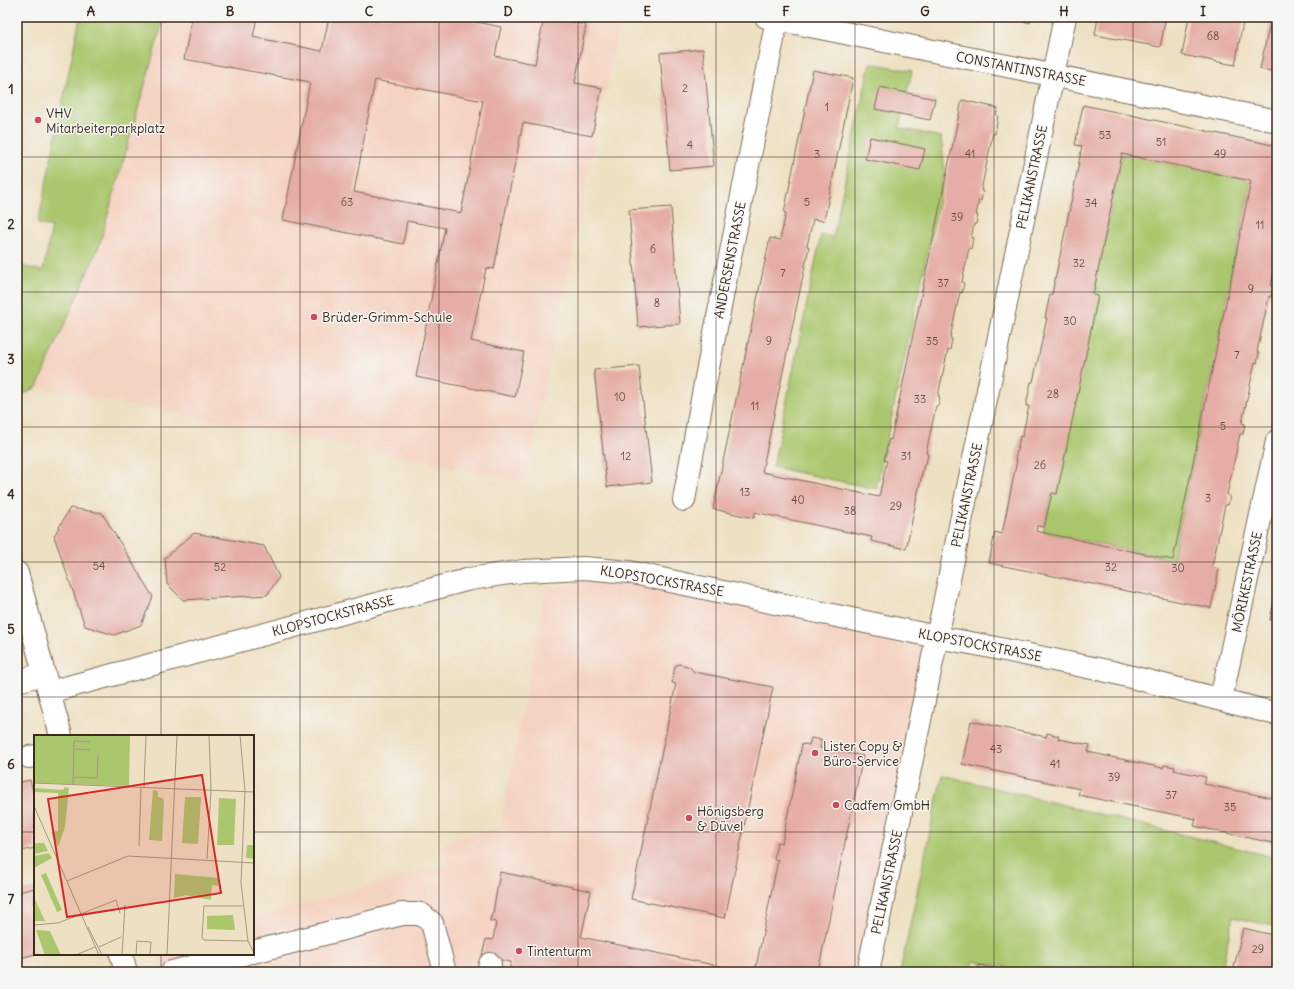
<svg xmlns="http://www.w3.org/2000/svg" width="1294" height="989" font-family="Delius,sans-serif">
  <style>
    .built { fill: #f5d3c2 }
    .green { fill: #abc76e; stroke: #737846 }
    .building { fill: #e5ada6; fill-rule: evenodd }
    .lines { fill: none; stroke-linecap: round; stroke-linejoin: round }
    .minor-casing { stroke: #7a6a57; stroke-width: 24 }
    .minor { stroke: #fff; stroke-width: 22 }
    .grid { fill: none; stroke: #3b2a1e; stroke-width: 1; stroke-opacity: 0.55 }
    .poi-dot { fill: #d1495b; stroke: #f6f6f2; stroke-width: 1.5 }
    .labels { text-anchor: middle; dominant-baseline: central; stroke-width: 3; stroke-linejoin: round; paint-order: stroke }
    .number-label { font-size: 11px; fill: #664b40 }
    .street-label { font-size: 13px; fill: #3b2a1e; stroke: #f6f6f2 }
    .poi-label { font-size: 13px; fill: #3b2a1e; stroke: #f6f6f2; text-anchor: start }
    .inset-road { fill: none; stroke: #a69780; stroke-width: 1 }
    .view { fill: #d62828; fill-opacity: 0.15; stroke: #d62828; stroke-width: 2 }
    .inset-edge { fill: none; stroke: #3b2a1e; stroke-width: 2 }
    .neatline { fill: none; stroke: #3b2a1e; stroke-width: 1.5 }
    .grid-label { font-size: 13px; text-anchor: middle; font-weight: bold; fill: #3b2a1e }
  </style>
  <rect width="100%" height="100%" fill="#f6f6f2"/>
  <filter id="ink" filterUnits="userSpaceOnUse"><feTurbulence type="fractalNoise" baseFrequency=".025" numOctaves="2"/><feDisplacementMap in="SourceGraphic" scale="8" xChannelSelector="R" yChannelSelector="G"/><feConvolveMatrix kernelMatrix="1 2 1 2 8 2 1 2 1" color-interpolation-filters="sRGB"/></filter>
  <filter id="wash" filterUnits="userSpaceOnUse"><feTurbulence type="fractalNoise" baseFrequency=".012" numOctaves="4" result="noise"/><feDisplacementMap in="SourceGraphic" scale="16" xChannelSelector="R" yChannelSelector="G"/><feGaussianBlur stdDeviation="0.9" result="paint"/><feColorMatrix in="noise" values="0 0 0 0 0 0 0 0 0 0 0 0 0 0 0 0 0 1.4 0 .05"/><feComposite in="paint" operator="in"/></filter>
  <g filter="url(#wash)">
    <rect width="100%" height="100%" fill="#eee0c2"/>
    <path class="built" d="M164 17H621L525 482 348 446 37 387 99 246Z
      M592 580 646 586 929 639 858 972H162L160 954H253V918L449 864 444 843 500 827 546 588Z"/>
    <path class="green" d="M80 17H164L99 246 37 387 17 398V265L43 271 52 227 38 224Z
      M870 63 912 71 899 128 941 137 945 172 876 489 773 467 821 235 833 237Z
      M1122 154 1251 181 1173 560 1043 532 1052 493 1057 494 1095 296 1093 295Z
      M942 775 1277 858V927L1233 917 1221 972H1004L1006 967 973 961 970 972H900Z"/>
    <g id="blocks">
      <path class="building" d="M192 17H257L253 37 322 51 328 22 307 17H452L501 27 495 56 535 64 544 17 586 25 575 83 602 88 592 136 523 123 494 269 486 268 471 341 524 352 515 397 416 377 445 228 407 221 403 244 283 220 310 82 184 59ZM375 80 483 101 461 213 354 192Z
        M1006 17H1031L1030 23Z
        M1098 17H1166L1160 47 1095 35Z
        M1189 17H1244L1235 65 1182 55Z
        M1270 22 1277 24V72L1260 69Z
        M703 49 714 166 670 170 660 53Z
        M813 70 853 78 824 221 813 219 807 246 809 247 762 472 879 497 887 461 884 460 889 439 891 440 962 100 998 108 996 115 998 116 995 134 993 133 992 137 981 191H983L981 201 979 200 976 215H978L976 224H974L971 238H973L971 249 969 248 962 282 964 283 962 293 960 292 950 338 952 339 950 350 948 349 938 396 940 397 938 406H936L926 453 928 454 926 464H924L906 549 871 541 872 537 768 515 755 512 754 518 713 509 770 238 780 240 786 213H784Z
        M880 87 935 99 930 120 875 109Z
        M1083 105 1277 146V256L1271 286H1273L1271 297 1269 296 1257 352 1259 353 1257 363 1255 362 1242 423 1245 424 1243 434H1240L1227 495 1230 496 1228 505H1225L1212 567 1219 569 1211 608 989 563 995 532 1002 534 1017 460H1015L1020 436 1022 437 1029 406H1026L1031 382H1033L1047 318H1045L1050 294H1052L1074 188 1082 146 1075 145ZM1122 154 1251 181 1173 560 1036 531 1037 526 1044 527 1052 493 1057 494 1098 296 1093 295Z
        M870 137 925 149 920 170 865 159Z
        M671 207 680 324 638 327 629 210Z
        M639 366 652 482 607 487 594 370Z
        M70 508 102 513 153 597 141 625 114 635 85 626 54 536Z
        M194 533 264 546 279 577 267 595 183 600 167 584 165 558Z
        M1276 590H1277V622L1270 620Z
        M679 664 690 667 694 672 773 687 725 918 631 899 676 684 672 683 675 666Z
        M971 721 1046 737 1047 733 1059 736 1058 739 1090 745 1088 752 1163 768 1164 765 1175 767 1174 770 1206 777 1204 784 1277 799V844L1194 826 1196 819 1078 795 1080 789 962 764Z
        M811 738 822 740 820 748 863 756 818 972H755L778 860 774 859 777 842 782 843 802 744 809 745Z
        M30 780 35 799V848L17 852V783Z
        M500 872 591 891 581 937 747 972H509L511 962 482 956 486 939 493 940 496 922 490 921 492 913H493Z
        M35 888V954L17 959V892Z
        M1243 928 1277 936V972H1233Z
        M979 965 995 968V972H978Z"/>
    </g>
  </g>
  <g filter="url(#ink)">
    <use href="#blocks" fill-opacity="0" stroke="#7a6a57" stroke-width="1"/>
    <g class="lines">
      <defs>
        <path id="minor" d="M766 17 1277 121
          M684 500 706 378 777 19
          M17 573 61 736
          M17 681 44 674
          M49 692 470 579 523 571 584 568 629 572 661 579 937 637 981 645 1112 672 1277 714
          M1221 699 1277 441
          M29 757 35 756
          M253 952 402 914H421L432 923 445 972
          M121 954 126 972
          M172 972 244 954
          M488 972 490 964
          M868 972 1065 17"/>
      </defs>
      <use href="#minor" class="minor-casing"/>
      <use href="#minor" class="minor"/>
    </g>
  </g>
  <path class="grid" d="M161 17V736M300 17V972M439 17V972M578 17V972M716 17V972M855 17V972M994 17V972M1133 17V972M17 157H1277M17 292H1277M17 427H1277M17 562H1277M17 697H1277M17 832H35M253 832H1277M161 954V972"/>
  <g class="poi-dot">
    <circle cx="38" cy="120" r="4"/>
    <circle cx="314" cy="317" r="4"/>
    <circle cx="815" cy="753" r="4"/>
    <circle cx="836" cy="805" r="4"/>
    <circle cx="689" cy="818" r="4"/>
    <circle cx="519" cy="951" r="4"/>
  </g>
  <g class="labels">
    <g class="number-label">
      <text x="1213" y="36">68</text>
      <text x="685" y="88">2</text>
      <text x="827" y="107">1</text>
      <text x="1105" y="135">53</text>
      <text x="1161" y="142">51</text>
      <text x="690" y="145">4</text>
      <text x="817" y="154">3</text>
      <text x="970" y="154">41</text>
      <text x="1220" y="154">49</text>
      <text x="347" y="202">63</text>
      <text x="807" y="202">5</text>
      <text x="1091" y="203">34</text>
      <text x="957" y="217">39</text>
      <text x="1260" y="225">11</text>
      <text x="653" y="249">6</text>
      <text x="1079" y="263">32</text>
      <text x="783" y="273">7</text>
      <text x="943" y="283">37</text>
      <text x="1251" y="289">9</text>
      <text x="657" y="303">8</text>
      <text x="1070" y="321">30</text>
      <text x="769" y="341">9</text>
      <text x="932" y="341">35</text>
      <text x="1237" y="355">7</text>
      <text x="1053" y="394">28</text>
      <text x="620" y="397">10</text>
      <text x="920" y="399">33</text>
      <text x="755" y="406">11</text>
      <text x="1223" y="426">5</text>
      <text x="626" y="456">12</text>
      <text x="906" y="456">31</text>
      <text x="1040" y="465">26</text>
      <text x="745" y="492">13</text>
      <text x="1208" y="498">3</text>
      <text x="798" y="500">40</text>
      <text x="896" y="506">29</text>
      <text x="850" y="511">38</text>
      <text x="99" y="566">54</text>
      <text x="220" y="567">52</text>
      <text x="1111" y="567">32</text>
      <text x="1178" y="568">30</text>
      <text x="996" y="749">43</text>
      <text x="1055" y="764">41</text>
      <text x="1114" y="777">39</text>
      <text x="1171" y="795">37</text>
      <text x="1230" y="807">35</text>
      <text x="1258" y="949">29</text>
    </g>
    <g class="street-label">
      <text transform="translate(1021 69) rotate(11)">CONSTANTINSTRASSE</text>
      <text transform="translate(1032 177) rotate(-78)">PELIKANSTRASSE</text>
      <text transform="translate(730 260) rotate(-79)">ANDERSENSTRASSE</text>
      <text transform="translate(967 495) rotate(-78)">PELIKANSTRASSE</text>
      <text transform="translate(662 581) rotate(10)">KLOPSTOCKSTRASSE</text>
      <text transform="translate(1247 582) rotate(-78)">MÖRIKESTRASSE</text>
      <text transform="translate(333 616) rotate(-15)">KLOPSTOCKSTRASSE</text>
      <text transform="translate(980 645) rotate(11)">KLOPSTOCKSTRASSE</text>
      <text transform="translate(887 882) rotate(-78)">PELIKANSTRASSE</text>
    </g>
    <g class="poi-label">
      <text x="46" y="113">VHV<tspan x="46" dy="15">Mitarbeiterparkplatz</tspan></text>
      <text x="322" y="317">Brüder-Grimm-Schule</text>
      <text x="823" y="746">Lister Copy &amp;<tspan x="823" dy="15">Büro-Service</tspan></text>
      <text x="844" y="805">Cadfem GmbH</text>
      <text x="697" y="811">Hönigsberg<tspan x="697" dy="15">&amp; Düvel</tspan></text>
      <text x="527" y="951">Tintenturm</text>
    </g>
  </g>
  <g transform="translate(34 735)">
    <rect width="220" height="220" fill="#eee0c2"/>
    <path d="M1 0H96L95 51 0 48ZM31 52 35 53 31 92 24 112 17 97 24 96V58L0 57V53L29 55ZM119 55 124 56V62L129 63 130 67 128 106 115 105ZM151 62H167L164 109 148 108ZM185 63 202 64 200 110H183ZM0 108H10L14 116 0 119ZM213 110H220V124L212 123ZM15 118 18 123 0 133V121ZM12 138 28 175 23 177 7 140ZM141 139 185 143 184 151 178 150 177 165 152 160 140 163ZM0 162 11 186H0V169L4 174 0 168ZM199 180 201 195 173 194V181ZM2 195 16 196 27 220H11Z" fill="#abc76e"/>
    <path class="inset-road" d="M206 0 211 56 207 148 214 206 220 218M40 14 56 15M39 42 63 43 64 20M0 48 220 57M39 49 40 6 56 7M110 52 112 0M0 71 65 220M105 111 107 52M173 124 177 55 175 0M33 146 94 121 220 128M209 171H170L168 203 170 205 214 206M0 190 24 188 82 165 86 178M54 192 68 220M65 212 87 202M42 220 61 212M88 220 91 170M102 220 103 206 117 207 116 220M133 220 143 0"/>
    <path class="view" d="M168 40 187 158 33 182 14 64Z"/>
    <rect width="220" height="220" class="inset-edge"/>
  </g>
  <rect width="1294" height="989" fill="none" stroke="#f6f6f2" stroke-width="44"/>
  <rect x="22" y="22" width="1250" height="945" class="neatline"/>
  <g class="grid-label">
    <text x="91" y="16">A</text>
    <text x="230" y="16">B</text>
    <text x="369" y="16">C</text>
    <text x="508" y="16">D</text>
    <text x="647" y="16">E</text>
    <text x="786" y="16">F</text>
    <text x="925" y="16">G</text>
    <text x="1064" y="16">H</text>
    <text x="1203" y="16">I</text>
    <text x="11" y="94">1</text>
    <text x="11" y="229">2</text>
    <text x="11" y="364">3</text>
    <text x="11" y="499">4</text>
    <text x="11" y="634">5</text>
    <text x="11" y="769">6</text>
    <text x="11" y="904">7</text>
  </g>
</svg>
